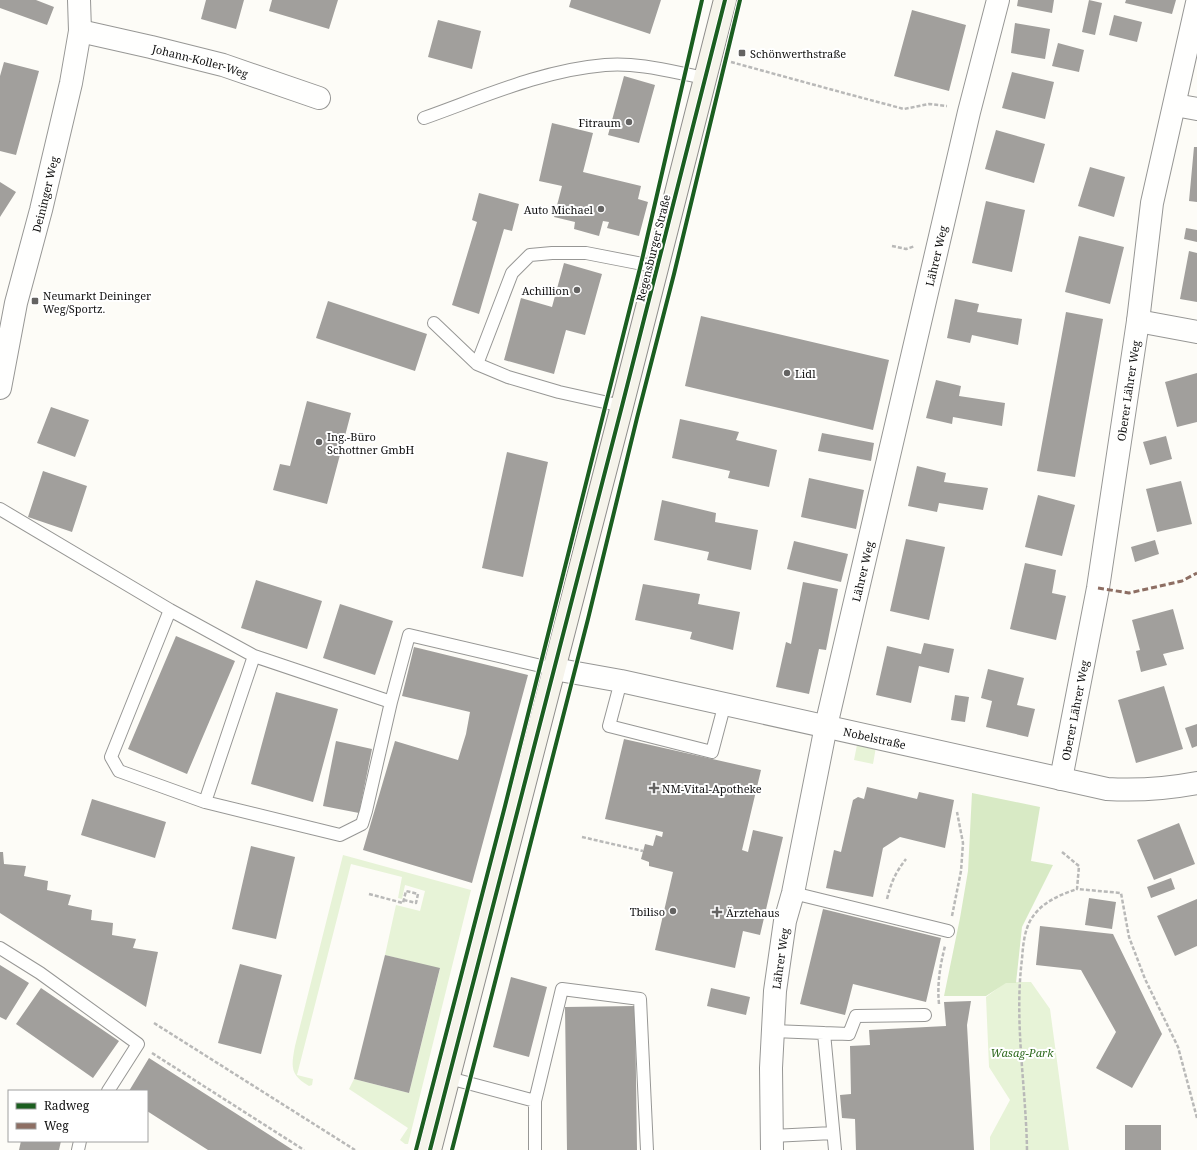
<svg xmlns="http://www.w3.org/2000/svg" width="1197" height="1150" font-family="'Noto Serif',serif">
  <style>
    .green { fill: #e7f3d7 }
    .forest { fill: #d8eac5 }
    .building { fill: #a19f9c }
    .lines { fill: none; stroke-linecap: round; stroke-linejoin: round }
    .lane-casing { stroke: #979795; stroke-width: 14 }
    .street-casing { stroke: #979795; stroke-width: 24 }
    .secondary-casing { stroke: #8e8d8b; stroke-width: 24 }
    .path { stroke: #b9b9b8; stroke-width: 2.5; stroke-dasharray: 4 2; stroke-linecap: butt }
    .lane { stroke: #fffffe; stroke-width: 12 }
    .street { stroke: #fffffe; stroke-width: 22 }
    .secondary { stroke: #f6f4eb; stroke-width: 22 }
    .quiet { stroke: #8d6e63; stroke-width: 3; stroke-dasharray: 6 3; stroke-linecap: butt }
    .cycleway-casing { stroke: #fff; stroke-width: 6 }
    .cycleway { stroke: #1b5e20; stroke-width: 4 }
    .poi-dot { fill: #646362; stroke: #fff; stroke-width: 1.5 }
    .labels { text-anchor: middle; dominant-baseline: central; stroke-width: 4; stroke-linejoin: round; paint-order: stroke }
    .poi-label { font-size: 11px; fill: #111; stroke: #fff; text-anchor: start }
    .street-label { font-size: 11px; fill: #111; stroke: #fff }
    .park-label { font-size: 11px; font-style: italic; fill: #2f6b1f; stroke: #fff }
  </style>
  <rect width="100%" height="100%" fill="#fdfcf7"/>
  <path class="green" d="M857 745 876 747 873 764 854 760Z
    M343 855 471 890 408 1144H405L400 1140 408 1128 349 1089 354 1079 409 1093 440 969 385 955 396 905 420 911 425 891 405 885 402 899 398 898 402 877 351 864 297 1075 313 1079 312 1085 309 1086C290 1075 291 1067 295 1046Z
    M1006 982H1031L1050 1009 1069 1150H990V1137L1010 1100 989 1067 986 997Z"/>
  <path class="forest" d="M972 793 1040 807 1031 861 1053 865 1022 927 1016 983H1006L986 996H944L960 918 968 871Z"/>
  <path class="building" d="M0 0H36L54 7 47 25 0 8Z
    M206 0H244L236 29 201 19Z
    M272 0H338L329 29 269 11Z
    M571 0H661L650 34 569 7Z
    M1018 0H1054L1052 13 1017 6Z
    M1089 0 1102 3 1095 35 1082 32Z
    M1126 0H1176L1172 14 1125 3Z
    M912 10 966 25 949 91 894 76Z
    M1114 15 1142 22 1137 42 1109 35Z
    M438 20 481 31 472 69 428 57Z
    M1015 23 1050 29 1045 59 1011 53Z
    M1058 43 1084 50 1079 72 1052 66Z
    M4 62 39 71 16 155 0 151V76Z
    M1012 72 1054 82 1045 119 1002 108Z
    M624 76 655 85 639 143 608 135Z
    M552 123 593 133 583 172 641 186 638 199 648 202 639 236 607 228 609 222 603 221 599 236 574 229 575 222 554 217 562 186 539 181Z
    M996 130 1045 144 1034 183 985 169Z
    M1194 147H1197V202L1189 201Z
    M1090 167 1125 177 1114 217 1078 206Z
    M0 182 16 192 0 217Z
    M479 193 519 204 512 231 504 229 479 314 452 305 477 222 472 220Z
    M986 201 1025 210 1012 272 972 263Z
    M1186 228 1197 230V242L1184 239Z
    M1079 236 1124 247 1110 304 1065 292Z
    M1189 251 1197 253V302L1180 299Z
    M564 263 602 274 585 335 566 330 554 374 504 360 521 298 552 307Z
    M955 299 979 304 977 312 1022 319 1018 345 972 335 970 343 947 338Z
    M328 301 427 334 415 371 316 338Z
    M1066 312 1103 319 1075 477 1037 471Z
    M701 316 889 360 873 430 685 386Z
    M1197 373V422L1177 427 1165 382Z
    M936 380 961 386 959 396 1005 403 1002 426 953 417 952 424 926 418Z
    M307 401 351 413 327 504 273 490 280 464 290 466Z
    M51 407 89 420 75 457 37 443Z
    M680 419 739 432 736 440 777 450 769 487 728 478 730 471 672 458Z
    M822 433 874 443 871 461 818 451Z
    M1166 436 1172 459 1150 465 1143 442Z
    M507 452 548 462 523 577 482 568Z
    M917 466 946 473 944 482 988 488 983 510 939 503 937 512 908 506Z
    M43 471 87 486 72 532 28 517Z
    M809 478 864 490 856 529 801 517Z
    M1181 481 1192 524 1157 532 1146 489Z
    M1038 495 1075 505 1062 556 1025 547Z
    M662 500 716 513 715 522 758 530 751 570 707 560 709 552 654 540Z
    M906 539 945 547 929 620 890 611Z
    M1155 540 1159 554 1135 562 1131 547Z
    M794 541 848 554 841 582 787 569Z
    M1025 563 1056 570 1052 593 1066 596 1056 640 1010 629Z
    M256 580 322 601 307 649 241 628Z
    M803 582 838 589 826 650 819 649 809 694 776 687 786 642 791 644Z
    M643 584 700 594 698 604 740 612 733 650 690 639 692 632 635 620Z
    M340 604 393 621 375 675 323 658Z
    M1173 609 1184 649 1163 654 1167 665 1141 672 1136 651 1140 650 1132 620Z
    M176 636 235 661 187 774 128 749Z
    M924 643 954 649 949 673 919 666 911 703 876 695 887 646 921 654Z
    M414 647 528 675 472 883 363 850 395 741 458 760 466 734 470 712 402 696Z
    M988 669 1024 678 1017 705 1035 709 1028 737 986 727 992 701 981 698Z
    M1164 686 1183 749 1136 763 1118 700Z
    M276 692 338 709 313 802 251 784Z
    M955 695 969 697 965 722 951 720Z
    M1197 724V746L1192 748 1185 728Z
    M624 739 761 770 742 850 748 852 753 830 783 837 760 935 743 931 735 968 655 950 673 872 649 866V862L641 859 645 844 653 846 656 835 662 837 663 832 605 819Z
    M336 741 372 749 359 813 323 806Z
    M867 787 917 799 919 792 954 800 945 848 900 837 883 848 873 897 826 888 834 850 841 852 853 800 858 797 864 799Z
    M92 799 166 822 155 858 81 835Z
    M1179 823 1195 864 1154 880 1137 840Z
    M251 846 295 857 276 939 232 929Z
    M0 852H3L4 864 26 866 24 876 48 881 47 890 71 895 68 905 92 910 91 920 113 923 112 935 136 939 133 948 158 952 146 1007 0 913Z
    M1171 878 1175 889 1151 898 1147 887Z
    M1089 898 1116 902 1112 929 1085 925Z
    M1197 899V946L1175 956 1157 916Z
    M823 909 941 938 926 1002 853 984 845 1015 800 1004Z
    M1040 926 1113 934 1162 1034 1132 1088 1096 1068 1116 1032 1081 970 1036 965Z
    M385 955 440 968 409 1093 354 1079Z
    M240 964 282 975 261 1054 218 1043Z
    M0 965 29 983 6 1020 0 1017Z
    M511 977 547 987 529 1057 493 1047Z
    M41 988 119 1041 93 1078 16 1024Z
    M711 988 750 997 746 1015 707 1006Z
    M971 1001 967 1025 974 1150H856L855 1119 842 1118 840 1095 851 1094 850 1046 870 1045 869 1030 946 1026 944 1002Z
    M635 1006 637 1150H567L565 1007Z
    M149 1058 293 1150H208L147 1111V1091H129Z
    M1125 1125H1161V1150H1125Z
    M21 1141H61L59 1150H19Z"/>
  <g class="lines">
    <defs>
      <path id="lane" d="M424 118C483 97 543 70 605 65 638 62 673 72 705 78
        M434 323 477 364 508 377 559 392 622 406
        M477 364 512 273 530 255 552 253H586L658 267
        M0 509 170 610 254 656 391 702 366 811 362 824 340 835 205 802 254 656
        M170 610 111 757 119 771 205 802
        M621 681 609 726 712 752 725 703
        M391 702 409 635 554 669
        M793 893 948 931
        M0 948 40 973 138 1044 108 1091
        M773 1031 849 1034 856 1016 925 1015
        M824 1033 835 1150
        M449 1078 535 1101V1150
        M535 1101 562 989 640 999 647 1150
        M772 1136 833 1133
        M78 1150 80 1141"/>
      <g id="street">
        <path id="s1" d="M80 31 151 47 223 65 319 98"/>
        <path d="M1175 105 1197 109"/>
        <path d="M1138 321 1197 332"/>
        <path id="s2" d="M0 388 16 303 41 210 71 83 80 31 79 0"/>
        <path id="s3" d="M554 669 621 681 1107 789C1140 791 1165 789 1197 783"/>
        <path id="s4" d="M1061 779 1098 588 1138 321 1152 203 1197 3"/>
        <path id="s5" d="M772 1150 771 1068 775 991 785 921 793 893 826 726 969 112 998 0"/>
      </g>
      <path id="secondary" d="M430 1150 622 406 725 0"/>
    </defs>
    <use href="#lane" class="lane-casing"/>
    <use href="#street" class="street-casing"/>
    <use href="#secondary" class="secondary-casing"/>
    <path class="path" d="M731 62 844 93 904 109 929 104 947 106
      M892 246 906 249 915 246
      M582 837 643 851
      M1062 852 1079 866 1077 889 1121 893 1129 937 1145 979 1178 1047 1197 1118
      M369 894 403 903 406 891 418 894 416 903 404 900
      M887 899C891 883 895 873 906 859
      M952 916 961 871 963 843 957 812
      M939 1004C937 984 940 966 945 946
      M154 1023 355 1150
      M152 1053 304 1150
      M1027 1150C1026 1087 1014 1022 1022 959 1023 946 1024 933 1030 921 1040 903 1059 895 1077 889"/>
    <use href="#lane" class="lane"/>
    <use href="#street" class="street"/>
    <use href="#secondary" class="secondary"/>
    <path class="quiet" d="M1098 588 1129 593 1182 581 1197 573"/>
    <defs>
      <path id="cycleway" d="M416 1150 505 806 641 264 702 0
        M430 1150 622 406 725 0
        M452 1150 588 619 637 418 674 274 740 0"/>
    </defs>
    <use href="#cycleway" class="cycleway-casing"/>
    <use href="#cycleway" class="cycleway"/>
  </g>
  <g class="poi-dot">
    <rect x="738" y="49" width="8" height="8" rx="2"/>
    <circle cx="629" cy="122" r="4"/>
    <circle cx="601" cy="209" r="4"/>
    <circle cx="577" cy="290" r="4"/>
    <rect x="31" y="297" width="8" height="8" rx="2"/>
    <circle cx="787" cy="373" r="4"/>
    <circle cx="319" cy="442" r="4"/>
    <path d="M652 782h4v4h4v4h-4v4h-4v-4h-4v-4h4z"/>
    <circle cx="673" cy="911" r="4"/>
    <path d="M715 906h4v4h4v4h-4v4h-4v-4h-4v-4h4z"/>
  </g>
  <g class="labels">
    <g class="poi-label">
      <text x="750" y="53">Schönwerthstraße</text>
      <text x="621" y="122" text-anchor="end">Fitraum</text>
      <text x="593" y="209" text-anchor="end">Auto Michael</text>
      <text x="569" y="290" text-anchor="end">Achillion</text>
      <text x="43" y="295">Neumarkt Deininger<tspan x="43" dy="13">Weg/Sportz.</tspan></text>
      <text x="795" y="373">Lidl</text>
      <text x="327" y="436">Ing.-Büro<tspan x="327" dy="13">Schottner GmbH</tspan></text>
      <text x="662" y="788">NM-Vital-Apotheke</text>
      <text x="665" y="911" text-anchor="end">Tbiliso</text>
      <text x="726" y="912">Ärztehaus</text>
    </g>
    <g class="street-label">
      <text stroke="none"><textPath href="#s1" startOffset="124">Johann-Koller-Weg</textPath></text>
      <text stroke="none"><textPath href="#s2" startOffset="199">Deininger Weg</textPath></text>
      <text transform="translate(653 248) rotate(-76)">Regensburger Straße</text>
      <text stroke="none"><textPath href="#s5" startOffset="912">Lährer Weg</textPath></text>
      <text stroke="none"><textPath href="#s4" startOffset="394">Oberer Lährer Weg</textPath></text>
      <text stroke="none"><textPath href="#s5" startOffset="588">Lährer Weg</textPath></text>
      <text stroke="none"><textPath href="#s4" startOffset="70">Oberer Lährer Weg</textPath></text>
      <text stroke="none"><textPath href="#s3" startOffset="328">Nobelstraße</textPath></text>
      <text stroke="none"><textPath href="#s5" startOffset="192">Lährer Weg</textPath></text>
    </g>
    <g class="park-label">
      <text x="1022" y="1052">Wasag-Park</text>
    </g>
  </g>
  <rect x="8" y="1090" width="140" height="52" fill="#ffffff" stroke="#a0a0a0"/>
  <rect x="16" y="1103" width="20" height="6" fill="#1b5e20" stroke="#a0a0a0"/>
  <text x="44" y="1110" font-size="12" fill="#111111">Radweg</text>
  <rect x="16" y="1123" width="20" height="6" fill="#8d6e63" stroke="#a0a0a0"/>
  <text x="44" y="1130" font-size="12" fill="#111111">Weg</text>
</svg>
